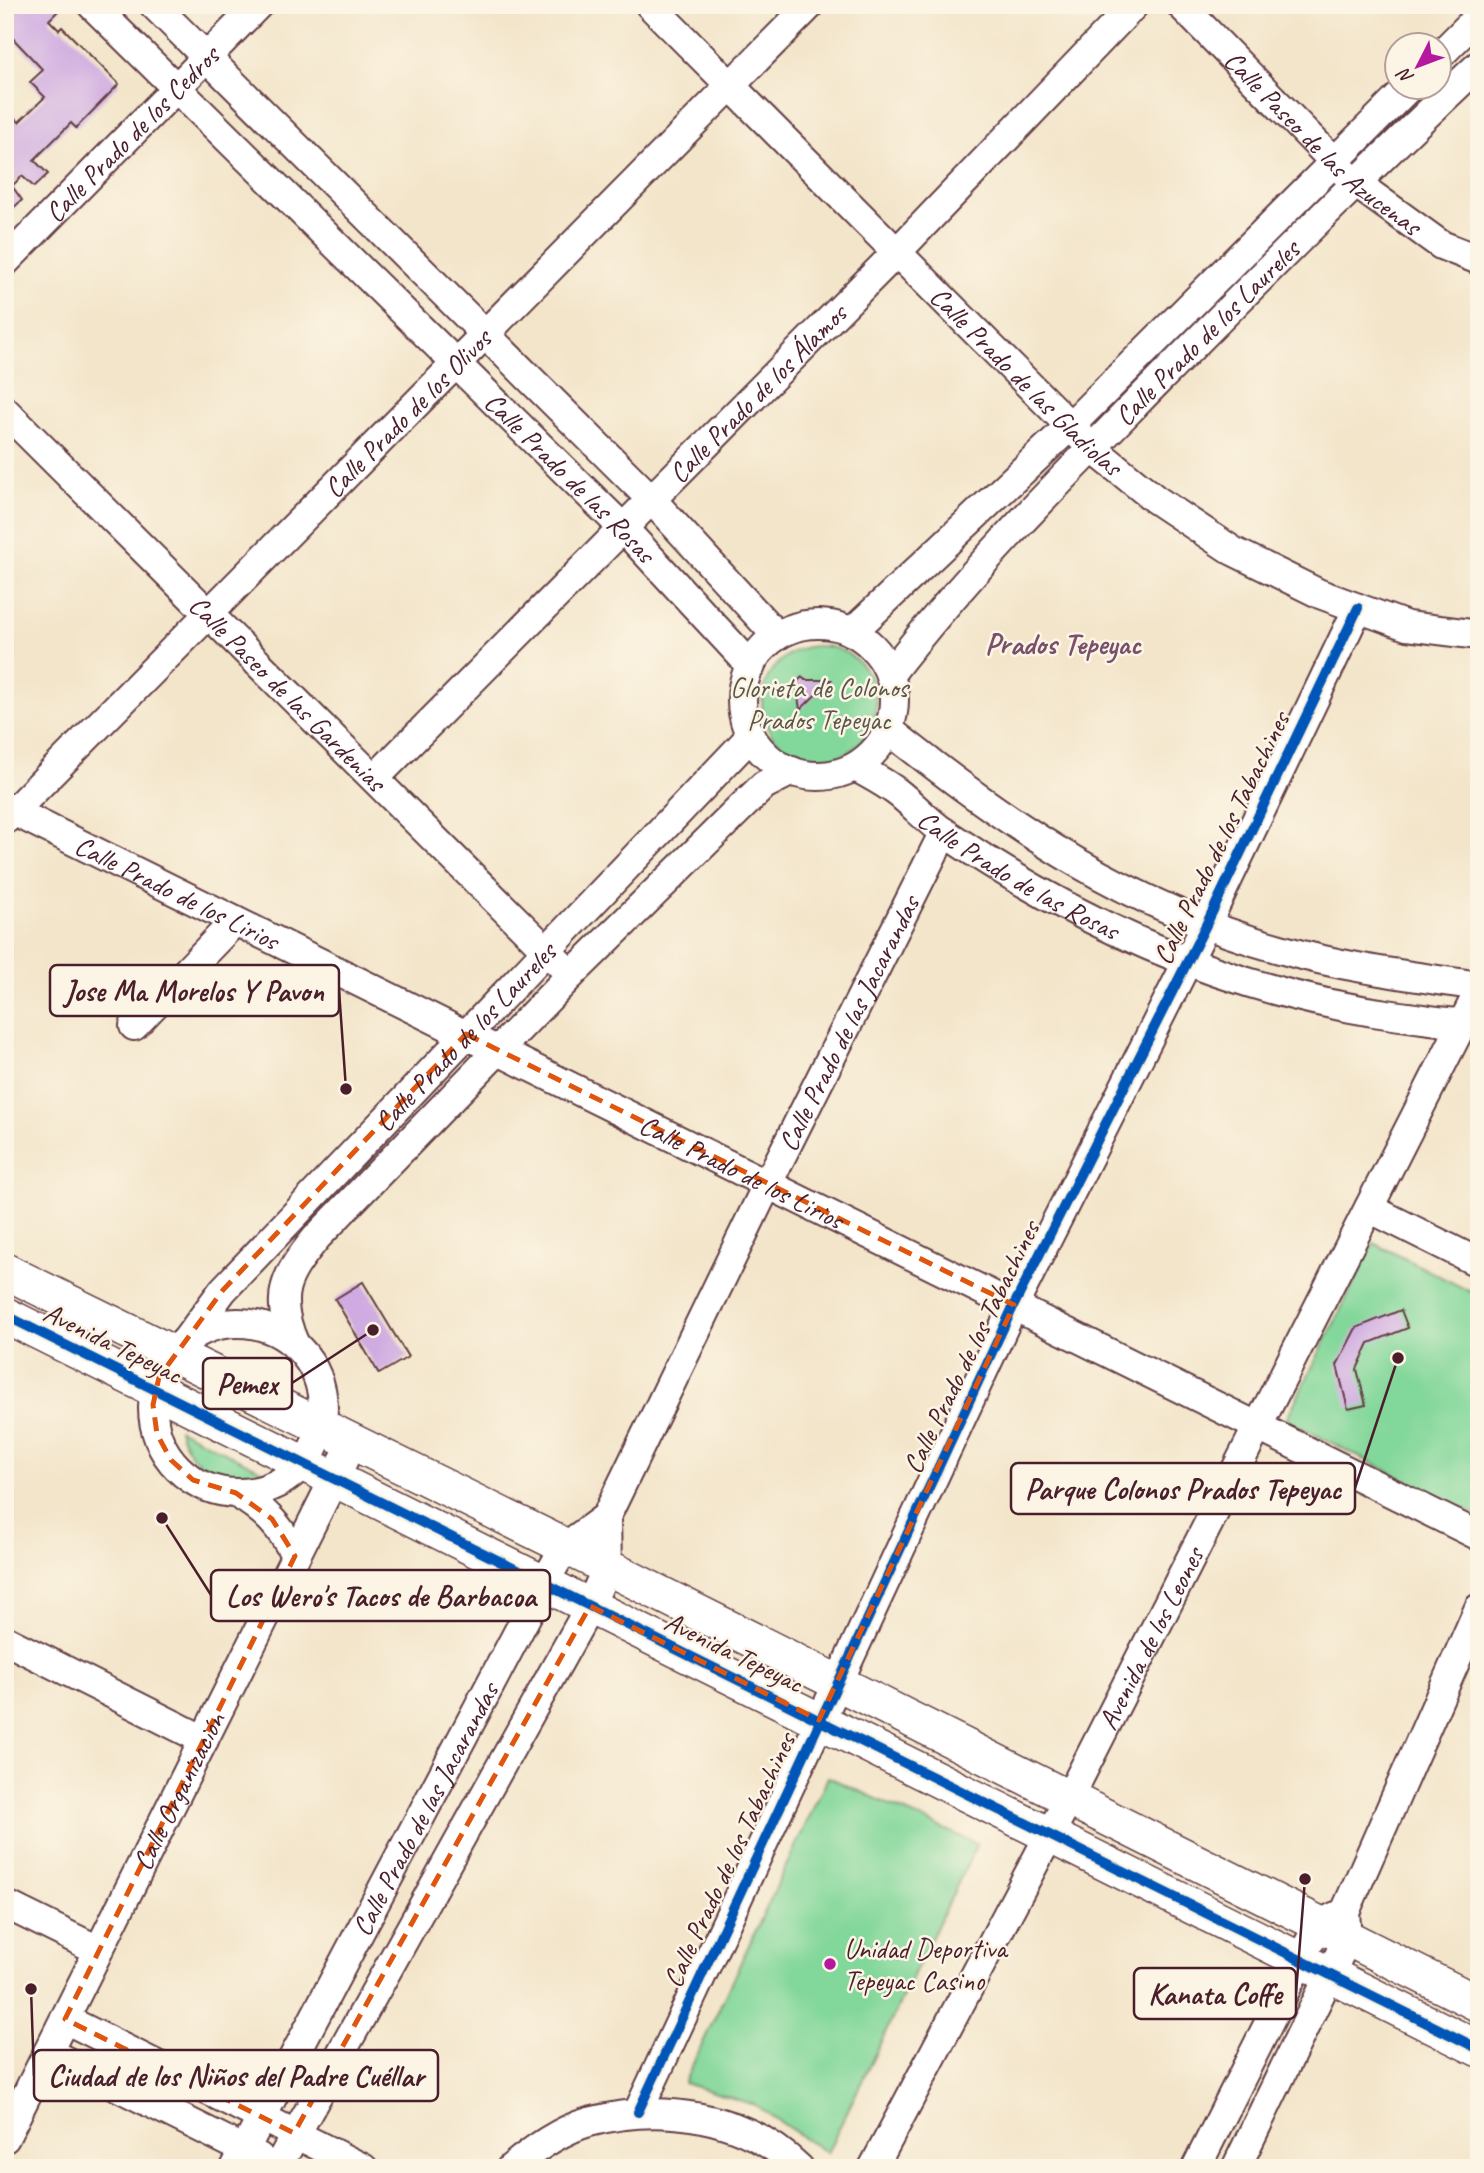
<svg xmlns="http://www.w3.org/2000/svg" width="1484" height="2173" font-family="Caveat,sans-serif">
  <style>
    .green { fill: #82d79a; stroke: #667b62; stroke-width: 2 }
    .building { fill: #cfabe1 }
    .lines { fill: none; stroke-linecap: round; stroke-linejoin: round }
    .minor-casing { stroke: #633d43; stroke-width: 32 }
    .tertiary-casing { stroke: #633d43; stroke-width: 38 }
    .minor { stroke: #fff; stroke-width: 28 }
    .tertiary { stroke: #fff; stroke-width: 35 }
    .cycleway-casing { stroke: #fcf5e5; stroke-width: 15 }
    .cycleway { stroke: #0057b8; stroke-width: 10 }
    .marked { fill: none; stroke: #e0560e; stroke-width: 5; stroke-dasharray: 14 9; stroke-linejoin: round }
    .poi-dot { fill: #b5179e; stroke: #fcf5e5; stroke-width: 2.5 }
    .labels { text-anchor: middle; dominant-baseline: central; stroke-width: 5; stroke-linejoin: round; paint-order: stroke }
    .street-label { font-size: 28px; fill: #4a1f2b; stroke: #fcf5e5 }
    .park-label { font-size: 28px; fill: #5b564c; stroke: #fcf5e5 }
    .poi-label { font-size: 28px; fill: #4a1f2b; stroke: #fcf5e5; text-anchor: start }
    .neighbourhood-label { font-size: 30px; font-weight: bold; fill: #79506b; stroke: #fcf5e5 }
    .leader { fill: none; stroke: #4a1f2b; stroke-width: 2.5 }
    .callout-dot { fill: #4a1f2b; stroke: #fcf5e5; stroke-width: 2.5 }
    .callout { fill: #fcf5e5; stroke: #4a1f2b; stroke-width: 2.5 }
    .callout-label { font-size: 30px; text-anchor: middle; font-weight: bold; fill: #4a1f2b }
  </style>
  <rect width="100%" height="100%" fill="#fcf5e5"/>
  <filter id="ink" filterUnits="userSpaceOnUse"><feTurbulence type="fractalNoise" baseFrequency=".0143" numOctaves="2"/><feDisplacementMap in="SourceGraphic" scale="14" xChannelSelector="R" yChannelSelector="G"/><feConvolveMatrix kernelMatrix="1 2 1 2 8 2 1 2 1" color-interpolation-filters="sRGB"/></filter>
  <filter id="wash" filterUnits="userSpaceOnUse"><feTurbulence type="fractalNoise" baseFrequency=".00686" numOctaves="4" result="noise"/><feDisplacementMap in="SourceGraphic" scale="28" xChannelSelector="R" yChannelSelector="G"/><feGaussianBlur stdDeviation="1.57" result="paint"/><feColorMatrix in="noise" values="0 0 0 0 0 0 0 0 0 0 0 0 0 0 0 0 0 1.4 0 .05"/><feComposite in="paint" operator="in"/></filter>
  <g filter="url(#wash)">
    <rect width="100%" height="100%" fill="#f3e5ca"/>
    <path class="green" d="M762 703a57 57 0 1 1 114 0a57 57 0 1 1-114 0Z
      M1374 1243 1479 1296V1517L1286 1420Z
      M179 1430V1429L265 1472C225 1487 192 1470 179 1430Z
      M828 1777 977 1844 827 2153 755 2105 684 2083Z"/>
    <g id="blocks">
      <path class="building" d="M5 5H58L61 8 49 20 59 30 62 27 119 84 76 128 71 123 34 160 48 174 34 187 22 176 12 186 22 200 12 209 5 203V166L9 163 5 160V115L8 112 19 122 45 97 30 82 43 70 5 30Z
        M802 677 805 680H831L800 710 796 683Z
        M363 1282 408 1357 379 1374 335 1299Z
        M1401 1310 1408 1328 1369 1343 1357 1369 1366 1405 1348 1409 1337 1365 1356 1328Z"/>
    </g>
  </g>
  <g filter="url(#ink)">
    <use href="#blocks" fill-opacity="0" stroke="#633d43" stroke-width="2"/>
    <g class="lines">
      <defs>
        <g id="minor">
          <path id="s1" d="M92 5 623 528 751 666"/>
          <path d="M154 5 651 499 777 636"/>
          <path id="s2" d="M650 5 1092 448 1155 499 1233 551 1320 594 1407 626 1479 635"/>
          <path id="s3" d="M1181 5 1354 182 1441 245 1479 260"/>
          <path d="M1438 57 1479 16"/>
          <path id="s4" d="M5 262 258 5"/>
          <path id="s5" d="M5 411 571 975"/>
          <circle cx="818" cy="700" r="76"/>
          <path d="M852 632 1070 426 1408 88"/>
          <path id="s6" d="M890 674C969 571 1063 478 1154 385 1261 277 1368 169 1479 65"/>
          <path d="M889 730C1010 827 1129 907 1280 949 1345 968 1412 976 1479 986"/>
          <path id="s7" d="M856 767C870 775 884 782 897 792 914 805 928 822 945 833 1082 926 1236 994 1400 1016 1426 1019 1452 1024 1479 1024"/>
          <path id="s8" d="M376 777 897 252 1134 5"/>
          <path id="s9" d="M5 807 1479 1536"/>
          <path id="s10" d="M5 820 810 5"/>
          <path d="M134 1026 235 921"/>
          <path d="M1369 1208 1479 1263"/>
          <circle cx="238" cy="1408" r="85"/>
          <path id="s11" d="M184 1343 223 1290 751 736"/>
          <path d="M295 1345C273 1295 285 1276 317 1237L571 975 764 785 792 771"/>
          <path d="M236 1493C264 1509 282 1527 295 1556"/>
          <path d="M5 1640 204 1740"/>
          <path d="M5 1904 98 1950"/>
          <path d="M65 2019 363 2168"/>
          <path d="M48 2052 259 2157"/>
          <path d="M638 2112 1014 1305 1206 925 1358 608"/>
          <path id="s12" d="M5 2138 352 1443"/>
          <path id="s13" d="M235 2168 544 1583 565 1547 606 1517"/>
          <path id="s14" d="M277 2168 590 1606 607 1567 606 1517 768 1183 944 832"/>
          <path d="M511 2168C534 2149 560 2130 589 2122 660 2103 744 2114 799 2168"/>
          <path id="s15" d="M873 2168 1068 1800 1479 991"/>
          <path d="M1196 2168 1318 1925 1336 1916"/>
          <path d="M1236 2168 1347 1939 1345 1912 1479 1608"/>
        </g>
        <path id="tertiary" d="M5 1271 587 1557 1479 2004
          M5 1315 1479 2049"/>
      </defs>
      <use href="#minor" class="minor-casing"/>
      <use href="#tertiary" class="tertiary-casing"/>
      <use href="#minor" class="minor"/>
      <use href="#tertiary" class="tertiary"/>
      <defs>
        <path id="cycleway" d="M5 1315 1479 2049
          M638 2112 1014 1305 1206 925 1358 608"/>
      </defs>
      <use href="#cycleway" class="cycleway-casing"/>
      <use href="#cycleway" class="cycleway"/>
    </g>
  </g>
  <path class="marked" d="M466 1034 1014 1305 819 1720 590 1606 294 2133 65 2019 295 1556 272 1519 236 1493 193 1480 171 1460 157 1434 153 1405 159 1377 223 1290Z"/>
  <circle class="poi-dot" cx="830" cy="1964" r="7"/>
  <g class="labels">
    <g class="street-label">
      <text stroke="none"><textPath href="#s4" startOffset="180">Calle Prado de los Cedros</textPath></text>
      <text stroke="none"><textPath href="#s3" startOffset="198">Calle Paseo de las Azucenas</textPath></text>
      <text stroke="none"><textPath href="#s6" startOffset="466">Calle Prado de los Laureles</textPath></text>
      <text stroke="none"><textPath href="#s2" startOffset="532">Calle Prado de las Gladiolas</textPath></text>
      <text stroke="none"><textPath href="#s8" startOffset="541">Calle Prado de los Álamos</textPath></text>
      <text stroke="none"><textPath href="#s10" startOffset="572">Calle Prado de los Olivos</textPath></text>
      <text stroke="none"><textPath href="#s1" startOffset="672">Calle Prado de las Rosas</textPath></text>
      <text stroke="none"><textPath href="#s5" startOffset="399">Calle Paseo de las Gardenias</textPath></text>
      <text transform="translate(1221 838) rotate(-64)">Calle Prado de los Tabachines</text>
      <text stroke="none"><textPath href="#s7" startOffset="196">Calle Prado de las Rosas</textPath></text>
      <text stroke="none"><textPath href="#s9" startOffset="192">Calle Prado de los Lirios</textPath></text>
      <text stroke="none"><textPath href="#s14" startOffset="1286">Calle Prado de las Jacarandas</textPath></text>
      <text stroke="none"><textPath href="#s11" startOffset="416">Calle Prado de los Laureles</textPath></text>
      <text stroke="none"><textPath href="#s9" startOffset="822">Calle Prado de los Lirios</textPath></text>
      <text transform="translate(113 1343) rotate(26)">Avenida Tepeyac</text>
      <text transform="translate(971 1347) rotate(-64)">Calle Prado de los Tabachines</text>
      <text stroke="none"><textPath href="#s15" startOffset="598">Avenida de los Leones</textPath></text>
      <text transform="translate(734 1652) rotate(26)">Avenida Tepeyac</text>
      <text stroke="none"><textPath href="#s12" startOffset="388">Calle Organización</textPath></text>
      <text stroke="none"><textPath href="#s13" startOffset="406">Calle Prado de las Jacarandas</textPath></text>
      <text transform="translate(729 1860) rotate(-65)">Calle Prado de los Tabachines</text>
    </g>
    <g class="park-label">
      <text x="819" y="687">Glorieta de Colonos<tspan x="819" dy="32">Prados Tepeyac</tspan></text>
    </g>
    <g class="poi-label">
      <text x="844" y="1948">Unidad Deportiva<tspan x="844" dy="32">Tepeyac Casino</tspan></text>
    </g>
    <g class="neighbourhood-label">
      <text x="1063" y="644">Prados Tepeyac</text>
    </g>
  </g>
  <path class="leader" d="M346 1089L339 990M373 1330L292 1383M1398 1358L1355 1488M162 1518L211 1595M1305 1879L1296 1993M31 1989L34 2076"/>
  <g class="callout-dot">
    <circle cx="346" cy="1089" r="7"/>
    <circle cx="373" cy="1330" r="7"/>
    <circle cx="1398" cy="1358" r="7"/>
    <circle cx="162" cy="1518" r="7"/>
    <circle cx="1305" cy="1879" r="7"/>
    <circle cx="31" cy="1989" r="7"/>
  </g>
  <g class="callout">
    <rect x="50" y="965" width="289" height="51" rx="7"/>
    <rect x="203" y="1358" width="89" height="51" rx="7"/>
    <rect x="1011" y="1463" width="344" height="51" rx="7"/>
    <rect x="211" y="1570" width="339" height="51" rx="7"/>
    <rect x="1134" y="1968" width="162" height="51" rx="7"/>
    <rect x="34" y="2050" width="404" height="51" rx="7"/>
  </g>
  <g class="callout-label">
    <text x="194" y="1001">Jose Ma Morelos Y Pavon</text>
    <text x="247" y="1394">Pemex</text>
    <text x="1183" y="1499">Parque Colonos Prados Tepeyac</text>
    <text x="381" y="1606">Los Wero's Tacos de Barbacoa</text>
    <text x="1215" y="2004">Kanata Coffe</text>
    <text x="236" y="2086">Ciudad de los Niños del Padre Cuéllar</text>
  </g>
  <rect width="1484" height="2173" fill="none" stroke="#fcf5e5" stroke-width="28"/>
  <g transform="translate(1418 66) rotate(228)"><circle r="33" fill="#fcf5e5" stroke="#b59f9b" stroke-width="2"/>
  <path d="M0-5L12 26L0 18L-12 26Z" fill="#b5179e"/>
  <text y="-10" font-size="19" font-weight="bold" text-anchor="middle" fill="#4a1f2b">N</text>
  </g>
</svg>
